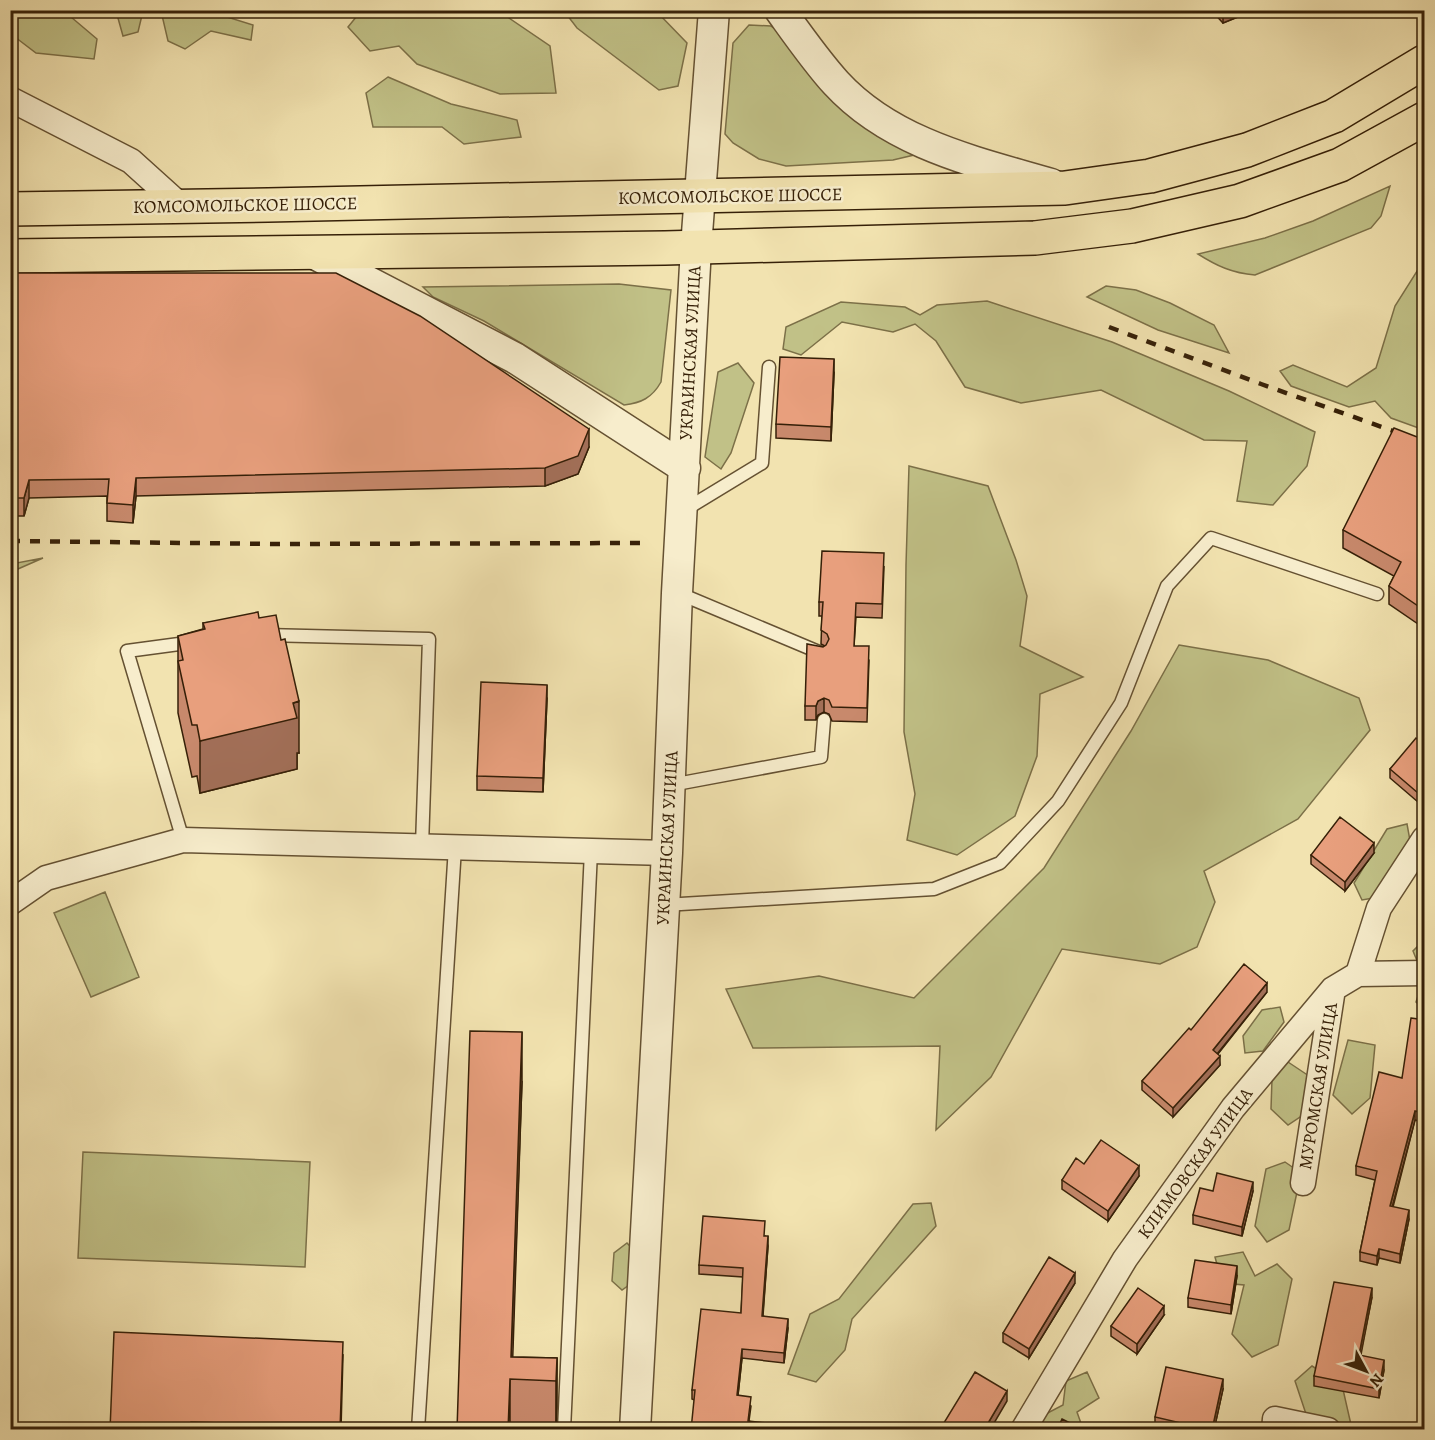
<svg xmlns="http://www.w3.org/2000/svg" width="1435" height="1440" font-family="Alegreya,serif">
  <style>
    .green { fill: #c1c187; stroke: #7c7048; stroke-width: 1.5 }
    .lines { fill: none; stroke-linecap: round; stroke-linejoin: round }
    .service-casing { stroke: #655132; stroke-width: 15 }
    .minor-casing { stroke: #655132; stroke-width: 27 }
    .tertiary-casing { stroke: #655132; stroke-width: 33 }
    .primary-casing { stroke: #362008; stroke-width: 36 }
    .service { stroke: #f7edcc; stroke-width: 12 }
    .minor { stroke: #f7edcc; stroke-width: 24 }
    .tertiary { stroke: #f7edcc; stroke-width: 30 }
    .primary { stroke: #f2e3b0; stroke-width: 33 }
    .rail { stroke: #362008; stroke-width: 4.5; stroke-dasharray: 10 10; stroke-linecap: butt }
    .wall { fill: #c8896c; stroke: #362008; stroke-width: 1.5 }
    .shaded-wall { fill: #a26f58; stroke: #362008; stroke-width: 1.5 }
    .building { fill: #e89f7d; stroke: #362008; stroke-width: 1.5 }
    .labels { text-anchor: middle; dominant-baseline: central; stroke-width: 5; stroke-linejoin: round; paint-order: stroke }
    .street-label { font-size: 18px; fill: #362008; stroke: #f7edcc }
  </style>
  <rect width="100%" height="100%" fill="#f2e3b0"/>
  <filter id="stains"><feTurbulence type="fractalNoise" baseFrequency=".00333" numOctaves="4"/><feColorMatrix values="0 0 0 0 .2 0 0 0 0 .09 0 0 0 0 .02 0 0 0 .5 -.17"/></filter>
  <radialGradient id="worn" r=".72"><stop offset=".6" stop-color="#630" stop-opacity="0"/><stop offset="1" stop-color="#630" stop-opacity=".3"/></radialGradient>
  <path class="green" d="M11 10 76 11 71 17 97 39 94 59 36 53 11 34Z
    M116 11H143L138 32 123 36Z
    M161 11H208L253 25 251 40 211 31 185 49 168 41Z
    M361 11H505L509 18 550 46 556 93 500 94 417 64 399 46 370 51 348 27Z
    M564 11H656L687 43 678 86 659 90 577 28Z
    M749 25 771 26 779 31 914 155 893 160 786 166 759 159 733 143 725 134 733 43Z
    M388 77 451 104 517 120 521 137 464 144 442 127H373L366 93Z
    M1390 186 1381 216 1371 228 1255 275C1232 273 1217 266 1198 254L1265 238 1313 221Z
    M1424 260V430L1391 418 1375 401 1349 407 1291 386 1280 371 1293 365 1347 387 1376 368 1395 306Z
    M619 284 671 290 661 382C652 398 641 403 624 405L484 321 433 297 423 287Z
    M1106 286 1136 290 1170 303 1214 325 1229 353 1158 330 1087 297Z
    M987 301 1112 342 1229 391 1315 432 1307 466 1273 505 1237 501 1247 441 1204 440 1101 390 1021 403 965 387 936 341 915 324 893 332 842 322 801 355 783 349 786 327 841 302 905 307 920 315 937 305Z
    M738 363 754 383 731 453 721 469 705 457 718 372Z
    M909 466 988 486 1016 560 1027 596 1020 646 1083 677 1040 694 1037 756 1015 816 957 855 907 840 915 794 904 732 906 565Z
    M43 558 11 572V564Z
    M1179 645 1268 660 1359 698 1370 730 1298 819 1204 871 1215 902 1197 947 1160 964 1062 949 991 1077 936 1130 940 1046 753 1048 726 989 819 976 914 998 1044 868 1131 731Z
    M1407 824 1411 846 1379 897 1362 900 1354 883 1387 829Z
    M105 892 139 977 91 997 54 913Z
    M1424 940V1009L1416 1002 1424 978 1413 951Z
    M1280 1007 1284 1022 1263 1051 1245 1053 1243 1036 1262 1010Z
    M1348 1040 1375 1045 1370 1098 1352 1114 1333 1095Z
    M1288 1062 1312 1078 1306 1113 1288 1125 1271 1109 1272 1079Z
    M83 1152 310 1162 305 1267 78 1258Z
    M1285 1162 1301 1173 1289 1230 1267 1242 1255 1226 1266 1169Z
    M931 1203 936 1226 852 1319 845 1350 816 1382 788 1374 810 1314 839 1299 913 1204Z
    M627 1243 638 1255 636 1280 622 1290 612 1281 614 1253Z
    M1243 1252 1255 1276 1277 1264 1292 1279 1278 1345 1252 1357 1232 1334 1244 1285 1222 1283 1215 1257Z
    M1312 1366 1342 1385 1352 1429H1311L1295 1381Z
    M1087 1372 1099 1398 1077 1412 1083 1429 1036 1430 1038 1418 1063 1405 1066 1381Z"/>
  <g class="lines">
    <defs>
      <path id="service" d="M683 511 762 463 769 367
        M678 593 821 653
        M265 635 429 639 422 846
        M671 785 821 757 824 720
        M183 840 127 651 194 642
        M664 905 934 889 1000 863 1058 801 1121 703 1167 586 1211 538 1377 594
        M418 1430 455 847
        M564 1430 591 851"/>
      <path id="minor" d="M10 99 131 161 182 207
        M10 903 46 878 183 840 667 853
        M1358 974 1379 908 1424 839
        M1303 1183 1333 989
        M1023 1430 1125 1259 1233 1108 1333 989 1358 974 1424 973
        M1274 1430 1275 1419 1328 1430"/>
      <path id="tertiary" d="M780 10C798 35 816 61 836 83 892 144 976 162 1051 184
        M311 252 515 358 685 468
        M635 1430 667 853 677 593 696 247 714 10"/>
      <path id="primary" d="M10 209 268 205 1065 188 1150 176 1247 150 1334 116 1424 62
        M10 256 665 248 1035 238 1132 226 1240 201 1340 165 1424 119"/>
    </defs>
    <use href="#service" class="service-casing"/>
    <use href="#minor" class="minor-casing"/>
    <use href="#tertiary" class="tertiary-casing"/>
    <use href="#primary" class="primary-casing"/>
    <use href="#service" class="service"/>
    <use href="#minor" class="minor"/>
    <use href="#tertiary" class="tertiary"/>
    <use href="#primary" class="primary"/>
    <path class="rail" d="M1109 327 1261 384 1424 442
      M10 541 279 544 642 543"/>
  </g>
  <path class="wall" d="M1211 10H1255L1223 23Z
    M10 273 589 447 578 474 545 486 136 496 133 523 107 521V496L29 498 24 516H10Z
    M834 373 831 441 776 438V424Z
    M1425 440V620L1421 626 1389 604V586L1394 576 1343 548V530Z
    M884 567 882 618 856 617 854 646 869 660 867 722 832 721 829 714 824 712 818 715 816 720H805V706L823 647 825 646 821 644 822 616H819V602Z
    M259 618 299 753H297V769L200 793 197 776 192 777 178 713V636L203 629V623Z
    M547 699 543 792 477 790V776Z
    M1425 745V794L1418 802 1390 778V769Z
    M1374 853 1345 891 1311 864V855Z
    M1267 992 1218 1054 1220 1065 1173 1117 1142 1090V1081L1191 1030Z
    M1425 1020V1097L1419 1121 1415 1120 1393 1207 1409 1219 1400 1263 1379 1258 1377 1265 1360 1261V1252L1375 1180 1356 1175V1166L1402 1078Z
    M522 1081 512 1357 557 1358 556 1430 510 1428 457 1430Z
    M1084 1164 1139 1176 1108 1221 1062 1189V1180Z
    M1213 1191H1253L1242 1236 1193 1224V1215Z
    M765 1236 768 1246 763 1316 788 1328 784 1363 742 1358 738 1395 751 1406 749 1421 766 1430 692 1399V1390L741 1313 743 1277 699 1274V1265Z
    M1237 1276 1231 1314 1188 1307V1298Z
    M1075 1283 1029 1358 1003 1342V1333Z
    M1372 1297 1360 1356 1384 1370 1379 1398 1314 1386V1376Z
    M1164 1315 1137 1354 1111 1336V1326Z
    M343 1355 341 1430H110Z
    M1223 1389 1214 1430H1170L1155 1426V1417Z"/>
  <path class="shaded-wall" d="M1232 10H1255L1223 23V14Z
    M834 359V373L831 441V427Z
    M589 429V447L578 474 545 486V468Z
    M136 478V496L133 523V505Z
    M29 480V498L24 516V498Z
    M1425 602V620L1421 626V608Z
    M547 685V699L543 792V778Z
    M824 698V712L818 715 816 720V706L818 701Z
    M299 701V753H297V769L200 793V741Z
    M1425 785V794L1418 802V793Z
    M1374 843V853L1345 891V882Z
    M1267 983V992L1213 1059V1050Z
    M522 1032V1081L512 1380 511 1357Z
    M1220 1056V1065L1173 1117V1108Z
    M1425 1088V1097L1419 1121V1112Z
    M1415 1111V1120L1390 1215V1206Z
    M1139 1166V1176L1108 1221V1211Z
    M1253 1182V1191L1242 1236V1227Z
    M1409 1210V1219L1400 1263V1254Z
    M768 1236V1246L762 1325V1316Z
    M1379 1249V1258L1377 1265V1256Z
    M1237 1266V1276L1231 1314V1305Z
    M1075 1273V1283L1029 1358V1349Z
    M1372 1288V1297L1359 1365V1355Z
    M1164 1306V1315L1137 1354V1344Z
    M788 1319V1328L784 1363V1353Z
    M742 1349V1358L737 1405V1395Z
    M557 1358V1407L556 1430V1381Z
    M1384 1360V1370L1379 1398V1389Z
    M510 1379V1430H508Z
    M1223 1379V1389L1214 1430H1212Z
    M1007 1391V1401L990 1430H984Z"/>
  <path class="building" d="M1220 10H1232L1223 14Z
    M10 273H336L420 316 589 429 578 456 545 468 136 478 133 505 107 503 109 479 29 480 24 498H10Z
    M780 357 834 359 831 427 776 424Z
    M1394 428 1425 440V602L1421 608 1389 586 1401 562 1343 530Z
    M822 551 884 553 882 604 856 603 854 646H869L867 708 832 707 829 700 824 698 818 701 816 706H805L807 644 823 647 826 645 829 639 827 634 821 630 823 602H819Z
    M258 612 259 618 276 615 281 640 285 639 299 701 293 703 297 718 200 741 197 725H192L178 661 183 660 178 636 205 629 203 623Z
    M481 682 547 685 543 778 477 776Z
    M1416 738 1425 745V785L1418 793 1390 769Z
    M1340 817 1374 843 1345 882 1311 855Z
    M1244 964 1267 983 1213 1050 1220 1056 1173 1108 1142 1081 1189 1028 1191 1030Z
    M1411 1018 1425 1020V1088L1419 1112 1415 1111 1390 1206 1409 1210 1400 1254 1379 1249 1377 1256 1360 1252 1377 1171 1356 1166 1379 1072 1402 1078Z
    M470 1031 522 1032 511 1357 557 1358 556 1381 510 1379 508 1430H457Z
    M1101 1140 1139 1166 1108 1211 1062 1180 1076 1158 1084 1164Z
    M1217 1173 1253 1182 1242 1227 1193 1215 1200 1188 1213 1191Z
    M703 1216 765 1221 764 1236H768L762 1316 788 1319 784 1353 742 1349 737 1395 751 1397 748 1421 766 1423V1430H691L695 1390H692L701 1309 741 1313 743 1268 699 1265Z
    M1049 1257 1075 1273 1029 1349 1003 1333Z
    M1195 1260 1237 1266 1231 1305 1188 1298Z
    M1334 1282 1372 1288 1359 1355 1384 1360 1379 1389 1314 1376Z
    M1138 1288 1164 1306 1137 1344 1111 1326Z
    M114 1332 343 1342 340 1430H259V1424L191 1422V1430H110Z
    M1166 1367 1223 1379 1212 1430H1179L1181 1423 1155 1417Z
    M975 1372 1007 1391 984 1430H948L942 1426Z
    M1062 1419 1084 1430H1057Z"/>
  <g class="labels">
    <g class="street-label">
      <text transform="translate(730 196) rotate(-1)">КОМСОМОЛЬСКОЕ ШОССЕ</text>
      <text transform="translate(245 205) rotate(-1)">КОМСОМОЛЬСКОЕ ШОССЕ</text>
      <text transform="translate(690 353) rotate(-87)">УКРАИНСКАЯ УЛИЦА</text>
      <text transform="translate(667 838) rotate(-87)">УКРАИНСКАЯ УЛИЦА</text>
      <text transform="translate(1318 1086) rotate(-81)">МУРОМСКАЯ УЛИЦА</text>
      <text transform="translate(1195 1163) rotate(-54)">КЛИМОВСКАЯ УЛИЦА</text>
    </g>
  </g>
  <rect width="1435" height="1440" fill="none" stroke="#f2e3b0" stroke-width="36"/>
  <rect x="12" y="12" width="1411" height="1416" fill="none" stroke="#362008" stroke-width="3"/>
  <rect x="18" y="18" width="1399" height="1404" fill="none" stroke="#362008" stroke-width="1.5"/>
  <g transform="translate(1366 1371) rotate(131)" stroke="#f7edcc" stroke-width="4.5" paint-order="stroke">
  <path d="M0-4.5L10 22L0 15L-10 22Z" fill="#362008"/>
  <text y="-9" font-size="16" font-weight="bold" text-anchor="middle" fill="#362008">N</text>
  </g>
  <rect width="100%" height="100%" filter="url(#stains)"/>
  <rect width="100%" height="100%" fill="url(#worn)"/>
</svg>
